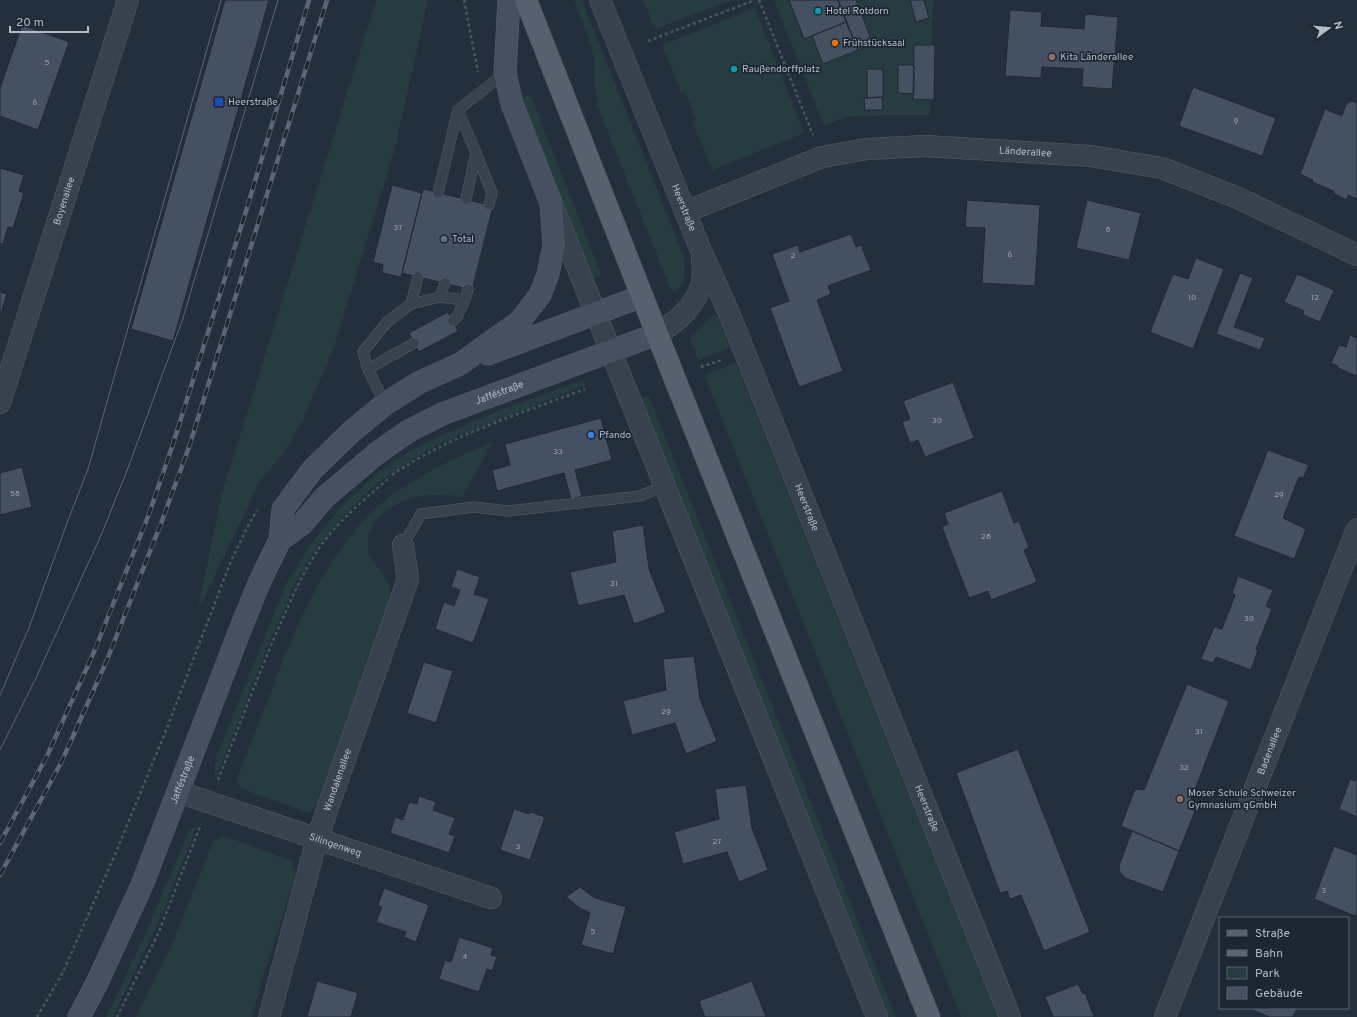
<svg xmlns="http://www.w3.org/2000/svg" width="1357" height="1017" font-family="Overpass,sans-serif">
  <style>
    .green { fill: #263c3f }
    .building { fill: #455162; stroke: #1f2835 }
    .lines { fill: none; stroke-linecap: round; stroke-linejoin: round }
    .service-casing { stroke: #565f6c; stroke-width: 11 }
    .minor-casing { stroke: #565f6c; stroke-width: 22 }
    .secondary-casing { stroke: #565f6c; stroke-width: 23 }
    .primary-casing { stroke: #414a57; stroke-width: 23 }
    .path { stroke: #44595c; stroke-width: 2.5; stroke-dasharray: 3 3; stroke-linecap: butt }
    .service { stroke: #38414e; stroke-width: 10 }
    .minor { stroke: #38414e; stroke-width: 21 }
    .secondary { stroke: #465061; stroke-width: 22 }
    .primary { stroke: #56606e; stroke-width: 22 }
    .tram { stroke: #5a6575; stroke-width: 1 }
    .rail-casing { stroke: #5a6575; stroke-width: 4.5 }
    .rail { stroke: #1d2633; stroke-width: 3; stroke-dasharray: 9; stroke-linecap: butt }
    .culture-dot { fill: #0f9aa8; stroke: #1d2633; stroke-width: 1.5 }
    .food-dot { fill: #e8710a; stroke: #1d2633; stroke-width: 1.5 }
    .education-dot { fill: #8d6e63; stroke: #1d2633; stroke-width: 1.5 }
    .transit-dot { fill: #1a4fb4; stroke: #1d2633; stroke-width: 1.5 }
    .service-dot { fill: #5c6f8a; stroke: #1d2633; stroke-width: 1.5 }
    .shop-dot { fill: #3f7fe0; stroke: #1d2633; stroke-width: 1.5 }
    .labels { text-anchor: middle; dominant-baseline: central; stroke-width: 3.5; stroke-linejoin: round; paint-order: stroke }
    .number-label { font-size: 8px; fill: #98a1af }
    .poi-label { font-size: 10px; fill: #b4bcc9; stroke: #1d2633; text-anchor: start }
    .street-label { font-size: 10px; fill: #b4bcc9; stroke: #1d2633 }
  </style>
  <rect width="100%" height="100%" fill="#242f3e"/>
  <path class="green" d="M376 0H428L394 152 334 347 304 418 290 444 259 483 197 613 222 493Z
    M574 0H582L683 255C686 268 686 282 676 292H672L598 107 595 83V62L591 45Z
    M643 0H732L655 29Z
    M774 0H933L930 115H883L846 117 824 126Z
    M755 8 804 133 712 170 692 122 696 120 685 91 681 93 662 45Z
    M527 96 532 98 601 274 600 277 596 278 593 277 521 103 523 98Z
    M713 316H716L718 317 730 348 698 360 691 341V338Z
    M736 363 998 1017H961L704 375Z
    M583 380 586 385 464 434 440 444 418 456 382 480 359 500 336 524 315 550 296 582 270 641 216 778 214 768 217 755 287 582 314 540 342 506 375 475 408 452 442 435 503 409Z
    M649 396 651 401 896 1017H889L641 399Z
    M493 442 490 448 486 449 487 453 462 497C444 494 421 494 404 501 383 509 363 527 369 552 372 564 383 571 388 583 391 590 390 597 389 604L320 802 309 813 242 789 236 780C249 747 262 714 275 681 298 622 323 562 368 516 404 481 448 461 493 442Z
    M198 823 160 919 113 1017H106L147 931 187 834Z
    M225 836 292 861 296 874 260 987 252 1017H136L169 951 214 840Z"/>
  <path class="building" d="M225 0H269L173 341 131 329Z
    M789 0H838L846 22 804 39Z
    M838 0H856L873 44 858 50Z
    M910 0H924L929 18 916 22Z
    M1010 10 1042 12 1041 26 1084 29 1085 14 1118 17 1112 89 1082 87 1083 69 1042 67 1041 78 1005 76Z
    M846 22 858 50 823 64 812 36Z
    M22 25 69 42 38 130 0 116V88Z
    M914 45H935L934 100 913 99Z
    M898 65H914V94L898 93Z
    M867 69H883V97L867 98Z
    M1193 87 1276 118 1262 156 1179 126Z
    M882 97 883 110H865L864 98Z
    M1352 101 1357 103V199L1348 195 1347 200 1333 193 1334 191 1312 182 1313 180 1300 174 1325 109 1342 116 1346 104Z
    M0 168 24 175 19 191 24 193 13 228 8 227 3 244 0 243Z
    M392 185 422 193 401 277 382 273 383 265 373 262Z
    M423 189 493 206 472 290 402 273Z
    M967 200 1040 205 1035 286 982 283 985 228 965 227Z
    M1087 200 1141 213 1129 260 1076 248Z
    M851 234 856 247 861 245 871 270 828 286 831 294 817 300 843 371 799 387 770 308 789 301 772 254 798 245 800 252Z
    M1196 258 1224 269 1193 349 1150 332 1173 274 1188 279Z
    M1240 273 1253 278 1234 327 1265 338 1260 350 1216 334Z
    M1297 274 1334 290 1320 322 1303 315 1304 311 1284 302Z
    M0 292 7 294 0 316Z
    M448 312 458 331 419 352 409 333Z
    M1350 335 1357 338V376L1338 368V366L1331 363 1339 345 1346 347Z
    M953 382 974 438 925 457 918 440 910 443 902 422 910 419 903 401Z
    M601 418 612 460 575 470 582 496 571 499 564 473 497 491 492 470 510 465 505 444Z
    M1268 450 1309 465 1303 478 1299 477 1283 518 1306 529 1294 559 1234 536Z
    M22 467 32 507 0 515V473Z
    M1002 491 1014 523 1019 521 1029 548 1024 550 1037 582 991 600 988 591 969 598 942 527 948 524 944 513Z
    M643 525 649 569 666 612 634 624 624 595 578 606 570 572 616 562 612 531Z
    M457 569 480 577 474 594 489 599 473 643 435 629 444 602 454 606 460 590 451 587Z
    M1238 576 1273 590 1266 606 1272 609 1256 649 1258 650 1251 670 1216 657 1213 663 1201 659 1214 627 1222 629 1235 595 1232 593Z
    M694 656 700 699 717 741 686 754 675 723 632 735 623 701 666 690 663 659Z
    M424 662 453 671 436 723 407 713Z
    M1187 684 1229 701 1188 808 1195 811 1179 851 1121 826 1135 789 1144 790Z
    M1018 749 1090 932 1044 951 1021 895 1010 899 1007 891 1000 893 956 773Z
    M1357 777V817L1339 809 1350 779 1355 781Z
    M746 785 752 828 768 870 739 882 727 852 683 864 674 832 719 819 715 789Z
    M419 796 436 802 433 810 455 818 449 834 455 836 449 853 390 833 395 817 403 820 409 802 417 804Z
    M514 809 529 814 530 812 545 817 530 860 500 850Z
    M1132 831 1179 851 1163 892 1125 878 1120 872 1119 866Z
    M1334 846 1357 855V912L1355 916 1314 899Z
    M580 887 595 898 626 907 613 954 581 945 590 913 580 908 566 897Z
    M384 888 429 905 416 942 404 937 406 932 376 922 382 907 378 905Z
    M459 937 493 948 491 955 497 957 492 971 487 969 479 992 439 979 445 960 451 962Z
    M317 981 358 993 351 1017H307Z
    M752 981 766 1017H705L699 1001Z
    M1078 984 1083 994 1085 993 1094 1017H1053L1045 997Z
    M1248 1008H1297L1293 1017H1269Z"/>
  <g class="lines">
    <defs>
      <path id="service" d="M458 110 476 153 466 199
        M476 153 492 193 489 205
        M438 193 458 110 505 73
        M440 297 465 300 468 289
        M411 304 440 297 445 283
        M453 321 457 317 465 300
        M368 369 414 343
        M385 404 368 369 363 352 387 322 411 304 418 277
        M403 545 421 514 474 507 508 511 640 496 665 485"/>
      <g id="minor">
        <path id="s1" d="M600 0 702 253 729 313 1010 1017"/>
        <path d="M554 209 877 1017"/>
        <path id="s2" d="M685 212 822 157 867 149 925 146 1091 156 1162 168 1238 198 1357 255"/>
        <path d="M657 334C676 322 693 309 701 286 704 278 703 267 702 258"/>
        <path id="s3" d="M0 403 128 0"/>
        <path id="s4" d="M179 792 491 898"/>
        <path id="s5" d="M269 1017 317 839 408 579 403 545"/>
        <path id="s6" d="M1165 1017 1357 529"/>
      </g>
      <g id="secondary">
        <path d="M488 354 642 296"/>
        <path id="s7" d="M280 540 302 524 325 497 376 454 407 432 442 414 657 334"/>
        <path id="s8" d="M79 1017 96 985 142 885 242 625 260 581 280 540 283 509 312 470 351 432 385 404 420 382 460 364 519 322 540 295 548 274 554 245 551 203 512 104 505 73 509 0"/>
      </g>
      <path id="primary" d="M526 0 657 334 929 1017"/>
    </defs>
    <use href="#service" class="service-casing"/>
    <use href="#minor" class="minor-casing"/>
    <use href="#secondary" class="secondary-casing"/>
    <use href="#primary" class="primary-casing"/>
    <path class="path" d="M464 0 478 72
      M759 0 813 135
      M648 41 755 0
      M701 367 722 360
      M392 475C450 435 520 414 585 389
      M218 780C235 736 252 692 270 648 286 611 301 572 325 540 343 517 366 498 388 479
      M37 1017 62 974 117 850 167 728 231 561 249 524 257 510
      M117 1017 158 934 201 824"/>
    <use href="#service" class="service"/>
    <use href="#minor" class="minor"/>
    <use href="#secondary" class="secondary"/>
    <use href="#primary" class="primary"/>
    <path class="tram" d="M0 695 30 625 67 523 88 469 221 0
      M0 750 35 680 61 623 102 533 128 468 182 321 278 0"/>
    <defs>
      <path id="rail" d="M0 843 47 756 94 652 149 514 173 444 247 208 309 0
        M0 875 61 763 107 660 162 521 190 444 327 0"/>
    </defs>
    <use href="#rail" class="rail-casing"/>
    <use href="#rail" class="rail"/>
  </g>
  <g class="culture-dot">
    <circle cx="818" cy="11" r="4"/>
    <circle cx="734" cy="69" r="4"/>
  </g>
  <circle class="food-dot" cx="835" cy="43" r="4"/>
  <g class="education-dot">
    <circle cx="1052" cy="57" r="4"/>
    <circle cx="1180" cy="799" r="4"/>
  </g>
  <rect class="transit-dot" x="214" y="97" width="10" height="10" rx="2"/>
  <circle class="service-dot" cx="444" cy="239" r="4"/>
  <circle class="shop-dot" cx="591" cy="435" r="4"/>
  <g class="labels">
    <g class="number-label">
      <text x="47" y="63">5</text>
      <text x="35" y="103">6</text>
      <text x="1236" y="121">9</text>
      <text x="398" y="228">37</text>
      <text x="1108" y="230">8</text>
      <text x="1010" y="255">6</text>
      <text x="793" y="256">2</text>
      <text x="1192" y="298">10</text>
      <text x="1315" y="298">12</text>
      <text x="937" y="421">30</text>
      <text x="558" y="452">33</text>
      <text x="15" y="494">58</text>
      <text x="1279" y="495">29</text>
      <text x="986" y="537">28</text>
      <text x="614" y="584">31</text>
      <text x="1249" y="619">30</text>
      <text x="666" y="712">29</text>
      <text x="1199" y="732">31</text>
      <text x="1184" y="768">32</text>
      <text x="717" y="842">27</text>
      <text x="518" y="847">3</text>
      <text x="1324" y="891">3</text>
      <text x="593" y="932">5</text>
      <text x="465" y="957">4</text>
    </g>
    <g class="poi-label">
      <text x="826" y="11">Hotel Rotdorn</text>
      <text x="843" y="43">Frühstücksaal</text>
      <text x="1060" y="57">Kita Länderallee</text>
      <text x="742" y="69">Raußendorffplatz</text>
      <text x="228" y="102">Heerstraße</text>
      <text x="452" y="239">Total</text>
      <text x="599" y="435">Pfando</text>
      <text x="1188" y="793">Moser Schule Schweizer<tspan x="1188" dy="12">Gymnasium gGmbH</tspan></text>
    </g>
    <g class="street-label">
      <text stroke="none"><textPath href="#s2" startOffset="352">Länderallee</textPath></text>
      <text stroke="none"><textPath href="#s3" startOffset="212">Boyenallee</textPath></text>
      <text stroke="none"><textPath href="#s1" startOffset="224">Heerstraße</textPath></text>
      <text stroke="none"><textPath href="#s7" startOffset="268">Jafféstraße</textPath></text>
      <text stroke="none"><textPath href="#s1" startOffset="548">Heerstraße</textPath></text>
      <text stroke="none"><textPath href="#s6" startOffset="286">Badenallee</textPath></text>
      <text stroke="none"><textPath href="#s8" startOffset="259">Jafféstraße</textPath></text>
      <text stroke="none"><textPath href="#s5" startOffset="247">Wandalenallee</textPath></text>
      <text stroke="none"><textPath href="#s1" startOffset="872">Heerstraße</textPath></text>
      <text stroke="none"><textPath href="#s4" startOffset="165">Silingenweg</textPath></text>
    </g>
  </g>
  <rect x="1219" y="917" width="130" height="92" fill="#1d2633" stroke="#59626f"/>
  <rect x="1227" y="930" width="20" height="6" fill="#56606e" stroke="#59626f"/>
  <text x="1255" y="937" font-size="12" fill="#b4bcc9">Straße</text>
  <rect x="1227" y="950" width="20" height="6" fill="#5a6575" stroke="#59626f"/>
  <text x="1255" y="957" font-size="12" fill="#b4bcc9">Bahn</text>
  <rect x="1227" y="967" width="20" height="12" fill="#263c3f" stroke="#59626f"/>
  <text x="1255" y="977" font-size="12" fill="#b4bcc9">Park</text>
  <rect x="1227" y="987" width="20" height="12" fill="#455162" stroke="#59626f"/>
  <text x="1255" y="997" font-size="12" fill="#b4bcc9">Gebäude</text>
  <g transform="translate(1329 28) rotate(74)" stroke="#1d2633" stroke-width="3" paint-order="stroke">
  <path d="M0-3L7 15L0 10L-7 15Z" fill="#b4bcc9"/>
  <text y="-6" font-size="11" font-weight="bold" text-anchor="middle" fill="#b4bcc9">N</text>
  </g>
  <path d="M10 26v6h78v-6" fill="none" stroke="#b4bcc9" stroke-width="2"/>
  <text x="16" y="26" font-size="12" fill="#b4bcc9" stroke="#1d2633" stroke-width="3" paint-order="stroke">20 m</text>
</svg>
